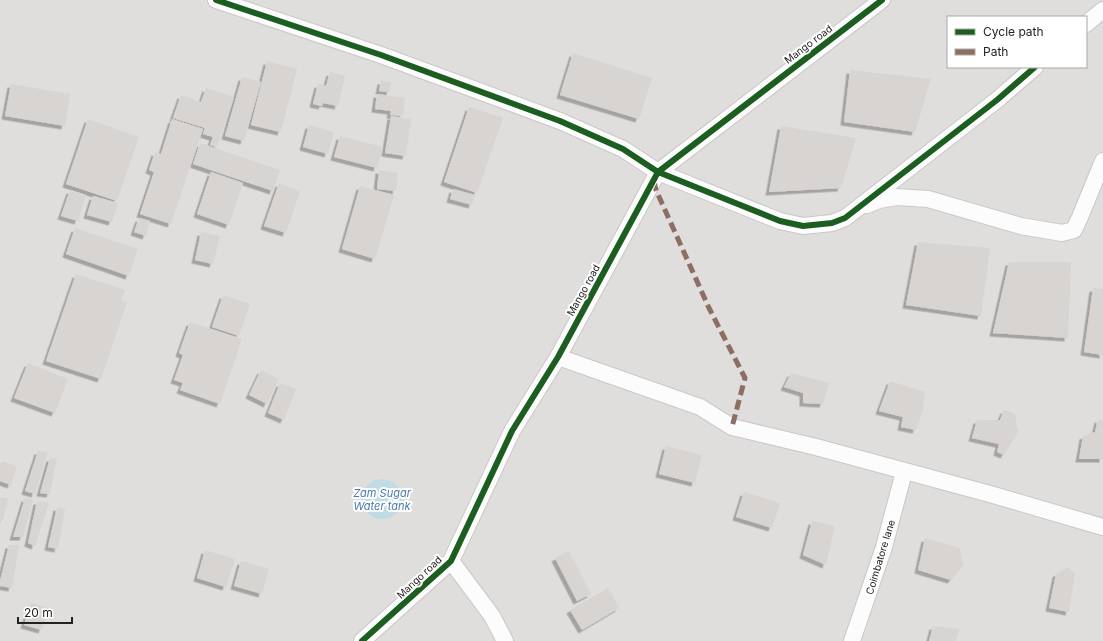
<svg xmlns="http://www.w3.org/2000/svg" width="1103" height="641" font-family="Inter,sans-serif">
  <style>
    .residential { fill: #dfdedc; fill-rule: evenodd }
    .water { fill: #bfdbe3 }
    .building { fill: #d7d4d2; filter: url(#shadow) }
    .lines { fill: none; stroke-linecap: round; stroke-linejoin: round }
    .minor-casing { stroke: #c9c8c7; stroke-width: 18 }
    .minor { stroke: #fdfcfc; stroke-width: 16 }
    .quiet { stroke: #8d6e63; stroke-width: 5; stroke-dasharray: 10 5; stroke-linecap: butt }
    .cycleway-casing { stroke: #fff; stroke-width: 8 }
    .cycleway { stroke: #1b5e20; stroke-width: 6 }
    .labels { text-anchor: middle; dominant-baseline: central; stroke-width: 4; stroke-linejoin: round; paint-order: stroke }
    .street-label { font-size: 10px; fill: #222; stroke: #fff }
    .water-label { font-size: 11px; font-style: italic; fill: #4a7aab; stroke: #fff }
  </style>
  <defs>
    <filter id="shadow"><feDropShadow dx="-3.5" dy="3.5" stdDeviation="0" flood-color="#0004"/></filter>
  </defs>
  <rect width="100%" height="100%" fill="#f0eeeb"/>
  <path class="residential" d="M0 0H1103V641H0ZM948 17H1086V67H948Z"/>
  <path class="water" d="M362 499a20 20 0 1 1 40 0a20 20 0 1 1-40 0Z"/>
  <path class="building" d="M573 53 652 78 639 119 560 95Z
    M267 61 297 69 281 132 251 125Z
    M850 70 931 79 915 132 844 122Z
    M330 72 345 76 338 106 323 103 322 106 313 104 318 84 326 86Z
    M242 77 261 82 244 141 225 136Z
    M381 81 391 82 390 92 379 91Z
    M11 84 70 94 65 126 5 116Z
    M206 88 234 97 217 147 210 145 213 137 203 134 205 128 173 118 181 95 201 102Z
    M377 94 405 98 403 116 390 115 391 111 375 109Z
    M469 107 503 118 477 193 444 182Z
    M391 116 411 119 406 156 385 153Z
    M88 119 139 137 117 201 66 184Z
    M172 119 203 129 171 224 140 214 154 172 149 170 155 152 161 154Z
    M309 125 334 132 328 154 303 147Z
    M781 126 856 138 841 188 769 192Z
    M340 136 383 147 377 168 334 157Z
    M200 143 280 170 273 191 193 164Z
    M379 170 398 173 396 191 377 189Z
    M211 172 243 183 229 225 197 214Z
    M279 183 300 191 286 233 264 226Z
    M360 186 394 195 375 259 342 249Z
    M453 189 475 195 472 205 450 199Z
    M70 190 86 195 78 221 61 216Z
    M93 196 118 203 112 222 87 215Z
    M139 218 150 221 146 236 134 232Z
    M75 228 138 249 129 276 66 254Z
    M201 232 220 236 213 264 195 260Z
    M918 242 990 248 981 316 906 305Z
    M1009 262H1071L1068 338 993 333Z
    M76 274 125 290 121 300 127 302 101 379 46 361Z
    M1093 288 1103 289V355L1084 352Z
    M223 295 250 304 239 336 212 327Z
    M190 322 242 339 220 404 180 390 183 383 174 380 183 355 179 353Z
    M28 363 68 379 55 413 14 398Z
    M261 370 279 379 267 404 249 395Z
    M791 373 829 383 823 404 803 403V393L784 387Z
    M890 381 925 392 923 410 916 430 901 427 903 417 879 411Z
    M280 383 296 389 284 420 268 413Z
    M1004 410 1015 414 1018 432 1004 455 997 452 999 444 972 438 977 420H1000Z
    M1098 419 1103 421V459H1079L1083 436 1095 432Z
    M666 446 702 455 695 483 659 474Z
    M38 451 48 452 35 494 25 491Z
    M50 458H57L50 494 40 493Z
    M2 461 17 466 11 485 0 481V468Z
    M744 492 780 503 772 528 736 517Z
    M0 497 8 499 3 520 0 519Z
    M25 498 33 500 23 537H13Z
    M37 501 49 503 35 546 28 543Z
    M57 507 65 509 58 549 48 547Z
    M812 521 835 526 826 565 803 555Z
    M925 538 960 548 963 565 951 580 918 570Z
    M9 545H19L12 588 0 586V581Z
    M205 550 235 559 226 587 197 578Z
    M569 551 591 594 577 601 555 558Z
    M241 561 269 569 262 594 234 586Z
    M1068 567 1075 574 1069 612 1049 608 1056 574Z
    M608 588 619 608 582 630 570 610Z
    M31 603 48 608 42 630 24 625Z
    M933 626 959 629 956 641H929Z"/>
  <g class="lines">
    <defs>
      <path id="minor" d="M216 0 381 55 560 121 623 149 658 172 780 221 803 226 832 223 845 218 997 100 1035 67
        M1086 24 1103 10
        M867 205 879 200 896 197 928 199 1021 226 1062 233 1074 230 1080 217 1103 161
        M558 357 700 407 732 427 816 447 990 494 1103 527
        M451 561 492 616 505 641
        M362 641 451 561 512 431 558 357 658 172 882 0
        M852 641 884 547 904 472"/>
    </defs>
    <use href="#minor" class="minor-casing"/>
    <use href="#minor" class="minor"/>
    <path class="quiet" d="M654 181 656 190 709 308 745 378 732 427"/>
    <defs>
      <path id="cycleway" d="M216 0 381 55 560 121 623 149 658 172 780 221 803 226 832 223 845 218 997 100 1035 67
        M362 641 451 561 512 431 558 357 658 172 882 0"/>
    </defs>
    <use href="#cycleway" class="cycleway-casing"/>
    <use href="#cycleway" class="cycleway"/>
  </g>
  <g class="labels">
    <g class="street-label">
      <text transform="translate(808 44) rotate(-37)">Mango road</text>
      <text transform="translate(583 290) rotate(-61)">Mango road</text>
      <text transform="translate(880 557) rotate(-73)">Coimbatore lane</text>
      <text transform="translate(419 577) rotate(-43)">Mango road</text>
    </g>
    <g class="water-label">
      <text x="382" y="493">Zam Sugar<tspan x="382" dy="13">Water tank</tspan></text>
    </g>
  </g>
  <rect x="947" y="16" width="140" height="52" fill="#ffffff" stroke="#a7a7a7"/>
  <rect x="955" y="29" width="20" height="6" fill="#1b5e20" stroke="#a7a7a7"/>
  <text x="983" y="36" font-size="12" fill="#222222">Cycle path</text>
  <rect x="955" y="49" width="20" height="6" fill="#8d6e63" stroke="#a7a7a7"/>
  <text x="983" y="56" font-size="12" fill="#222222">Path</text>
  <path d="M18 617v6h54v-6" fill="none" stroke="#222222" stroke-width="2"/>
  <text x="24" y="617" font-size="12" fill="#222222" stroke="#ffffff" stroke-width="3" paint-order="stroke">20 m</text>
</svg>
